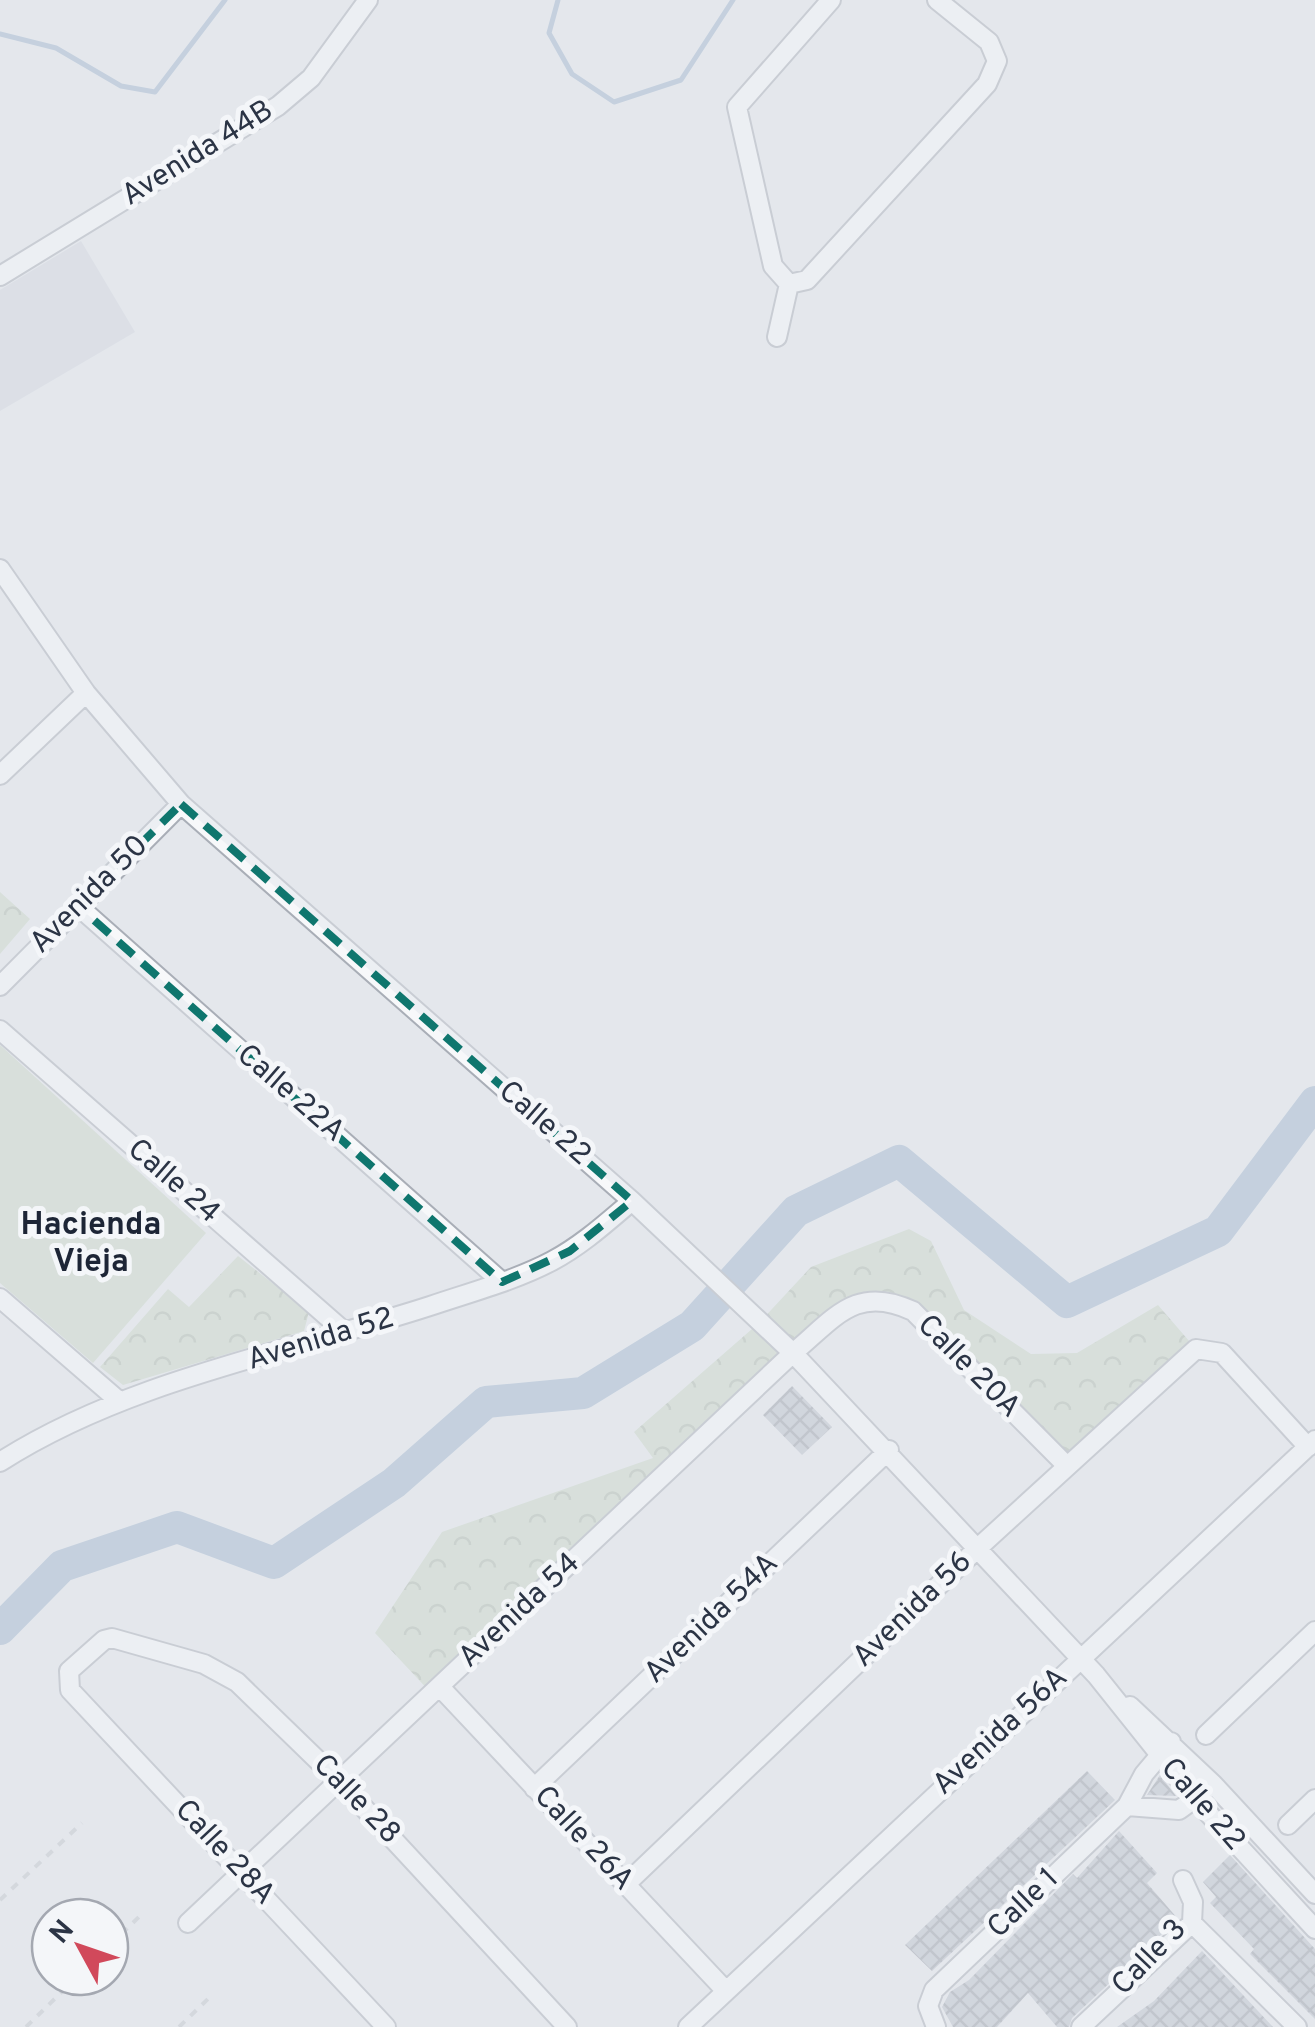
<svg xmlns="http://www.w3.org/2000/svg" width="1315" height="2027" font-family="Overpass,sans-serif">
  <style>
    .built { fill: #d2d6de }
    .park { fill: url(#park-crowns) }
    .pitch { fill: #c9d6c5 }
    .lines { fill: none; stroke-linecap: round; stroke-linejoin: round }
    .stream { stroke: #9fb4cc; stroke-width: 5 }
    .river { stroke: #9fb4cc; stroke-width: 32 }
    .building { fill: url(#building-cross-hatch) }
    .minor-casing { stroke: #a9aeb7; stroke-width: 22 }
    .path { stroke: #c2c5cb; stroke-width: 4; stroke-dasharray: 8 8; stroke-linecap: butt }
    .minor { stroke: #f7f8fa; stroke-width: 18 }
    .marked { fill: none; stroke: #0f766e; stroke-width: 8; stroke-dasharray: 20 12; stroke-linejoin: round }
    .labels { text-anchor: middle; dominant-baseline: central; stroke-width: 10; stroke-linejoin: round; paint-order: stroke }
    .street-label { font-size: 30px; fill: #2b3445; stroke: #f4f6f9 }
    .neighbourhood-label { font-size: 32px; font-weight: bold; fill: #1d2536; stroke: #f4f6f9 }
  </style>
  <defs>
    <pattern id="park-crowns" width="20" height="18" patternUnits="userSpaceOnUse" patternTransform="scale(2.5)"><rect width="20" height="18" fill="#c9d6c5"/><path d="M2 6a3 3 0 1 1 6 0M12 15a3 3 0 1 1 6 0" fill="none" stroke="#adb8ab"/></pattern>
    <pattern id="building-cross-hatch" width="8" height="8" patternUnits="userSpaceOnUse" patternTransform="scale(2.5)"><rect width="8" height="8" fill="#bbc0ca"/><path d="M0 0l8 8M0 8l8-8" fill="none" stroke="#989da6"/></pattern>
  </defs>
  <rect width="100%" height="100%" fill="#e4e7ec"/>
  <path class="built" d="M81 241 135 332 0 411V290Z"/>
  <path class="park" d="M0 892 30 919 0 954Z
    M909 1229 931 1241 964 1310 1031 1354 1077 1353 1158 1305 1196 1349 1067 1466 913 1311 854 1302 432 1694 375 1633 442 1532 653 1458 634 1432 760 1322 811 1267Z
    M238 1256 309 1312 304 1331 123 1385 100 1367 168 1289 189 1307Z"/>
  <path class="pitch" d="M0 1045 206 1233 93 1363 0 1283Z"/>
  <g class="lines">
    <path class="stream" d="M558 0 549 33 572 74 614 102 681 80 733 0
      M0 34 56 48 121 86 155 92 225 0"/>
    <path class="river" d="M0 1629 62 1566 177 1527 274 1563 394 1483 486 1402 583 1393 692 1326 796 1211 899 1161 1067 1302 1218 1231 1315 1102"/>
  </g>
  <path class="building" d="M792 1386 832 1427 802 1455 763 1415Z
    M1087 1771 1115 1800 932 1971 905 1945Z
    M1160 1775 1176 1796 1147 1795Z
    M1119 1831 1157 1873 1147 1883 1178 1919 1072 2018 1069 2027H1057L1028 1993 997 2027H953L942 2007 950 1992 969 1980 1073 1874 1077 1878Z
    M1230 1855 1315 1949V2019L1250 1954 1254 1949 1210 1903 1216 1897 1203 1882Z
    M1202 1951 1273 2027H1117L1154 2001Z"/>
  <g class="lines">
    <defs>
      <path id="minor" d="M0 276 278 106 311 78 368 0
        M789 284 807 280 987 84 997 61 989 42 937 0
        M789 284 773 266 737 107 831 0
        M777 337 789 284
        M0 569 86 693 181 804 632 1201 793 1353 1096 1675 1196 1800 1315 1929
        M0 775 86 693
        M78 906 502 1282
        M0 986 181 804
        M0 1030 346 1333
        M0 1298 119 1401
        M0 1462C126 1381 288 1352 430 1306 471 1292 514 1281 552 1261 582 1245 606 1223 632 1201
        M440 1687 726 1991
        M1130 1706 1213 1784 1315 1894
        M1206 1735 1315 1631
        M534 1788 889 1450
        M1127 1806 1179 1810 1204 1792
        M1288 1825 1315 1799
        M625 1885 979 1547 1196 1349 1222 1353 1308 1447
        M188 1923 793 1353C835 1318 856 1284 913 1311L1067 1466
        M1192 1923 1297 2027
        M386 2027 70 1690 69 1671 104 1640 112 1638 204 1664 237 1682 339 1781 567 2027
        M688 2027 1315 1440
        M936 2027 928 2006 934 1990 1127 1806 1144 1774 1171 1742
        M1081 2027 1192 1923 1193 1902 1183 1880"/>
    </defs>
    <use href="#minor" class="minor-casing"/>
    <path class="path" d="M0 1900 82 1823
      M110 1945 143 1913
      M26 2027 77 1977
      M179 2027 210 1997"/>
    <use href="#minor" class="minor"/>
  </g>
  <path d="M0 0H1315V2027H0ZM181 804 632 1201 570 1251 502 1282 78 906Z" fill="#e4e7ec" fill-opacity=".55" fill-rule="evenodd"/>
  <path class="marked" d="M181 804 632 1201 570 1251 502 1282 78 906Z"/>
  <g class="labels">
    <g class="street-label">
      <text transform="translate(198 154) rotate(-32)">Avenida 44B</text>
      <text transform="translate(90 895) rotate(-45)">Avenida 50</text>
      <text transform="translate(290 1094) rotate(41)">Calle 22A</text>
      <text transform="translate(544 1124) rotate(41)">Calle 22</text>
      <text transform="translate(173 1182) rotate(41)">Calle 24</text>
      <text transform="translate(321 1340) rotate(-17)">Avenida 52</text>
      <text transform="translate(968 1367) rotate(45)">Calle 20A</text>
      <text transform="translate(913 1610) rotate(-44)">Avenida 56</text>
      <text transform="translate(520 1611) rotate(-43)">Avenida 54</text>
      <text transform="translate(712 1619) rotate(-44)">Avenida 54A</text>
      <text transform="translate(1001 1732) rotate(-43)">Avenida 56A</text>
      <text transform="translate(356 1800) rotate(46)">Calle 28</text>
      <text transform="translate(1202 1805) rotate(49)">Calle 22</text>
      <text transform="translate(583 1839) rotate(47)">Calle 26A</text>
      <text transform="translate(224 1853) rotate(47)">Calle 28A</text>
      <text transform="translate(1024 1904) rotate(-44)">Calle 1</text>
      <text transform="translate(1150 1958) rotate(-46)">Calle 3</text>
    </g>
    <g class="neighbourhood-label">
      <text x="91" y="1226">Hacienda<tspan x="91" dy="37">Vieja</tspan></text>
    </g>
  </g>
  <g transform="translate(80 1947) rotate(310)"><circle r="48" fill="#f4f6f9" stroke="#a4a8b1" stroke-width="2.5"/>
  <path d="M0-8L18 38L0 25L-18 38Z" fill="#d1495b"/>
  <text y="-15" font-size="28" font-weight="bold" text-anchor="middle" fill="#2b3445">N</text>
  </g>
</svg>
